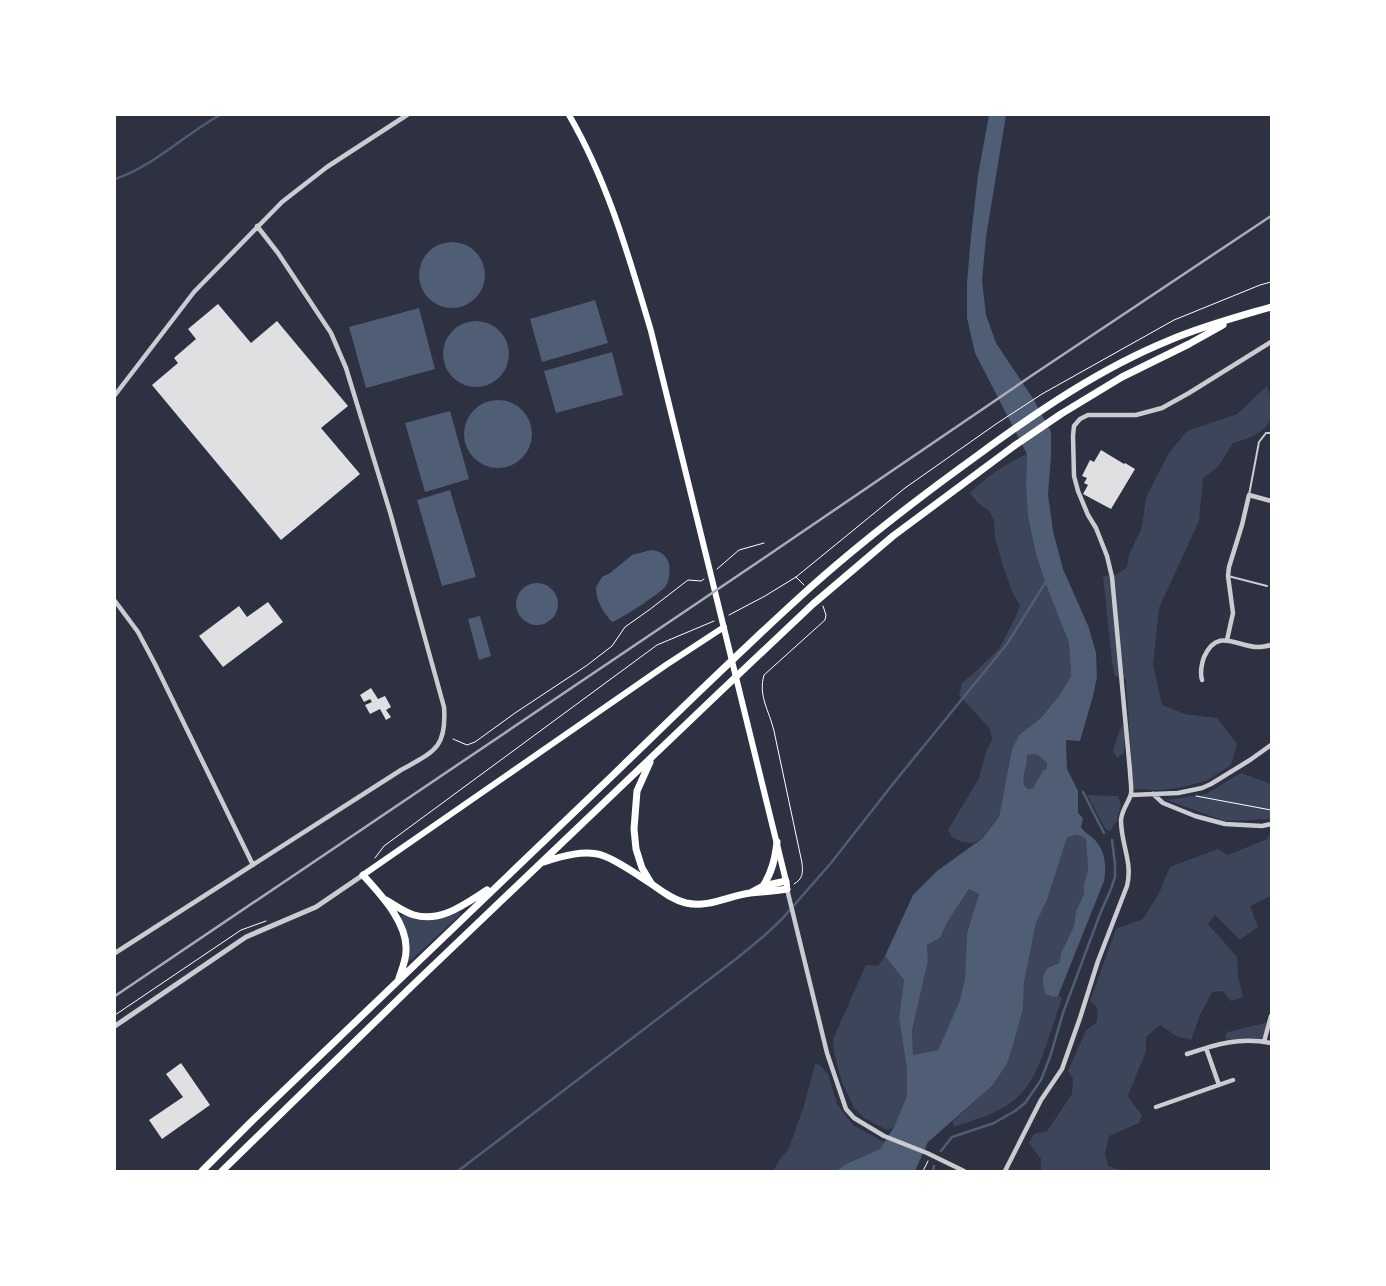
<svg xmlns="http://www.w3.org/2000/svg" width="1386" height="1286" font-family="Figtree,sans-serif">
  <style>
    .green { fill: #3c4559 }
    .water { fill: #4f5d75; fill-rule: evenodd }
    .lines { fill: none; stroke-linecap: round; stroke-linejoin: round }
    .stream { stroke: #4f5d75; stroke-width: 2.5 }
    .building { fill: #e0e0e3 }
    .path { stroke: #fff; stroke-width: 1 }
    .service { stroke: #caccd0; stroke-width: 2 }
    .minor { stroke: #caccd0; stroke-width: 4.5 }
    .tertiary { stroke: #caccd0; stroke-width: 5 }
    .secondary { stroke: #fff; stroke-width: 6 }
    .trunk { stroke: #fff; stroke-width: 7 }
    .rail { stroke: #abadb3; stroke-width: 2.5 }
  </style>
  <rect width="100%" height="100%" fill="#2d3142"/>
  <path class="green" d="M1267 386C1280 422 1267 434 1233 443L1218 467 1203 478 1199 521 1159 608 1153 664 1162 705 1185 714 1217 718 1237 744 1231 765 1206 781 1178 788 1160 790 1133 789 1126 679 1115 676 1112 662 1103 576 1116 575 1127 567 1129 555 1142 527 1146 497 1169 453 1187 431 1237 414Z
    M1027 454 1026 486 1028 517 1036 554 1069 643 1071 676 1061 693 1041 718 1019 735 1012 749 999 817 984 838 973 843 962 842 952 837 948 830 979 778 986 752 992 740 990 729 959 695 962 683 975 672 999 649 1017 614 1020 605 1014 596 1003 566 995 538 994 520 989 511 978 503 970 493C987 476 1006 464 1027 454Z
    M1123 726 1125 735 1124 753 1117 758 1113 750 1121 727Z
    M1033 754 1038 755 1047 762V768L1033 788 1028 789 1024 785C1022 775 1028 765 1027 755Z
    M1241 773 1271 784V819L1225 821 1166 800 1206 794Z
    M1087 795 1118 796 1121 804 1117 821 1110 831 1106 830Z
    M1271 832V896L1250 906 1258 927 1240 940 1215 915 1208 924 1237 957 1238 976 1243 997 1231 1001 1223 991 1212 992 1201 1013 1191 1040 1176 1036 1160 1025 1146 1037V1051L1128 1096 1134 1105 1142 1115 1139 1123 1109 1136 1105 1154 1108 1166 1116 1169 1139 1171H1041V1159L1029 1143 1034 1134 1047 1131 1072 1094 1073 1079 1068 1071 1086 1030 1096 1023C1098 1013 1100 1007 1090 1001L1116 929 1143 919 1159 893 1170 867 1218 849 1228 855 1267 839Z
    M1072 835H1080L1086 839 1088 869 1084 884V894L1076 911 1074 926 1061 953 1059 963 1049 968 1046 973 1054 997 1058 996 1062 998C1057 1014 1051 1030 1046 1046 1035 1076 1027 1096 997 1111 983 1118 968 1122 954 1127L952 1122 992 1086 1007 1064 1012 1049 1023 1009 1024 983 1036 922 1047 900 1067 838Z
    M969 889 979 894 967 933 965 977 960 1000 938 1050 913 1055 912 1031 928 961 927 945 940 938 948 921Z
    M458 912 460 913 461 914 408 963 409 942 405 927 401 917V915C422 920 439 923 458 912Z
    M885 956 904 980 899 1018 907 1070V1096L894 1127 887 1130 864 1118 854 1108 842 1082 834 1053 833 1039 866 965 878 966Z
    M1269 1022 1264 1042 1226 1039 1225 1036 1228 1032Z
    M815 1064 820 1065 828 1074 837 1104 853 1125 884 1142 880 1149 846 1164 836 1171H773L781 1157 788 1150 804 1106Z"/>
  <path class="water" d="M989 115H1006L986 237 982 281 986 315 996 343 1034 400 1051 432V456L1048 495 1053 531 1063 569 1089 628 1096 653 1097 677 1093 696 1080 741 1066 740 1067 769 1078 791V813L1083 818 1081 827C1084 832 1088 834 1093 838 1105 849 1107 865 1104 881L1058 996 1054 997 1046 994C1042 986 1041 975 1048 968 1051 966 1056 965 1059 963L1061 953 1074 926 1076 911 1084 894V884L1088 870 1086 839C1079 834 1075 833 1067 838L1047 900 1036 923 1024 983 1023 1009 1012 1049 1007 1064 992 1086 928 1142 915 1171H836L846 1164 880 1149 894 1127 907 1096V1070L899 1018 904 980 885 956 913 895 937 871 983 838 999 817 1012 749 1019 735 1041 718 1061 693 1071 676 1069 643 1045 582 1036 554 1028 517 1026 486 1027 454 975 353 967 318V283L971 236 978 175ZM1033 754 1038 755 1047 763V768L1043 771 1033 788 1028 789 1024 785C1022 775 1028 765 1027 755ZM969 889 979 894 967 933 965 977 960 1000 938 1050 913 1055 912 1031 928 961 927 945 940 938 948 921Z
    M419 275a33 33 0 1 1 66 0a33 33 0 1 1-66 0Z
    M595 300 608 343 542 362 530 319Z
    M419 308 435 369 366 388 349 327Z
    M443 354a33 33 0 1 1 66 0a33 33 0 1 1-66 0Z
    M612 352 623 395 556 413 544 371Z
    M464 434a34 34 0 1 1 68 0a34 34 0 1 1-68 0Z
    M450 411 469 479 425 492 405 423Z
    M450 490 476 577 442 586 417 500Z
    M651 550C660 551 666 554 669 564 670 570 670 581 665 587 659 594 621 619 612 622 603 612 596 601 596 587L602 577 610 573 632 555Z
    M516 604a21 21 0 1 1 42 0a21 21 0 1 1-42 0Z
    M480 616 491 656 479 660 468 619Z"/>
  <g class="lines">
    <path class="stream" d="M115 179C154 166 184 135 220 115
      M1083 792 1104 833
      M941 1151 952 1137 994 1123 1015 1111 1025 1103 1041 1080 1050 1057 1063 1013 1100 914 1111 889 1115 877V864L1112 840
      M458 1171 736 959 764 936 782 919 831 863 892 785 1007 644 1047 580
      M933 1171 934 1166"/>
  </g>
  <path class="building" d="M218 304 251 343 277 321 348 406 321 428 360 474 281 540 152 385 178 363 174 358 196 339 188 329Z
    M1101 450 1124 464 1125 463 1135 469 1111 509 1083 494 1088 485 1084 483 1087 478 1082 476 1090 460 1094 462Z
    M268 602 283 622 223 667 199 636 239 606 247 617Z
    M371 688 378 699 385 696 391 707 386 710 391 717 386 720 380 709 370 714 365 705 372 702 370 699 364 702 360 695Z
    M181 1063 210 1105 162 1139 149 1120 183 1097 166 1074Z"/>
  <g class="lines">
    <path class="path" d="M717 569 739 550 764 543
      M796 577 804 585
      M729 615 765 596 796 577 905 488 996 424 1042 394 1174 320 1260 285 1271 282
      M453 739 467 745 475 742 515 713 586 666 612 646 625 627 649 610 688 580 701 581 704 579
      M1196 796 1271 810
      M375 858 384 846 657 645 714 621
      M794 884C803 879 803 873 802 863 793 819 783 775 774 731 769 710 758 696 764 675L825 620 826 615 823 606
      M115 1015 241 930 266 921
      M923 1171 928 1161"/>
    <path class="service" d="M1249 495 1259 442 1266 433H1271
      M1228 576 1267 586"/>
    <path class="minor" d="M115 395 194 292 282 202 327 167 407 115
      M115 601 138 632 155 664 253 865
      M1227 640 1233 613 1228 576 1229 567 1242 525 1249 495 1271 501
      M1202 680C1200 673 1202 663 1204 657 1218 626 1238 648 1259 647 1263 647 1267 646 1271 645
      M1153 794 1163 803 1195 816 1225 824 1262 826 1271 824
      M1131 795 1178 793 1202 788 1211 784 1250 760 1271 745
      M787 889 827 1053 846 1109 854 1118 884 1136 927 1153 964 1171
      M115 953 401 770C433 752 447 749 444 707L390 512 346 368 331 333 278 253 257 226
      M1264 1042 1271 1016
      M1206 1048 1219 1085
      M1187 1054C1217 1044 1239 1037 1271 1043
      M1156 1107 1233 1080
      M1005 1171 1041 1100 1062 1069 1080 1018 1098 961 1127 886C1133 862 1121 845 1121 820 1122 809 1128 804 1131 794 1132 787 1130 778 1130 771L1112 577 1107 556 1096 528 1088 515 1078 491 1074 476 1073 436 1074 426 1080 419 1088 415H1136L1162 408 1189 393 1271 342"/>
    <path class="tertiary" d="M115 1026 246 937 316 907 363 875"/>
    <path class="secondary" d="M569 115C608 182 629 257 651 331L787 885
      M363 875 666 665 724 627"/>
    <path class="trunk" d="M650 762 637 791 634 829 636 849 642 868 651 883
      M544 862C562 856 586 849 604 856 620 862 639 876 653 885 664 893 674 900 686 903 709 908 728 896 750 893 762 892 775 891 787 889
      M363 875C381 895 408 923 406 951 406 960 402 969 399 978
      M763 886C772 872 775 859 777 842
      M750 893 763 886 786 881
      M386 900C395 905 404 912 414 915 441 923 465 904 487 890
      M202 1171 253 1120C372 1005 492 891 611 777 674 716 737 654 802 595 858 544 917 499 978 455 1038 411 1101 368 1170 340 1203 326 1237 317 1271 307
      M222 1171 413 985 722 690 813 604 893 536 1014 446 1061 414 1122 377 1189 344 1223 325"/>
    <path class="rail" d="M115 996 764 558 1034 374 1271 216"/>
  </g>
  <rect width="1386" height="1286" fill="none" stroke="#ffffff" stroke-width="232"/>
</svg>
